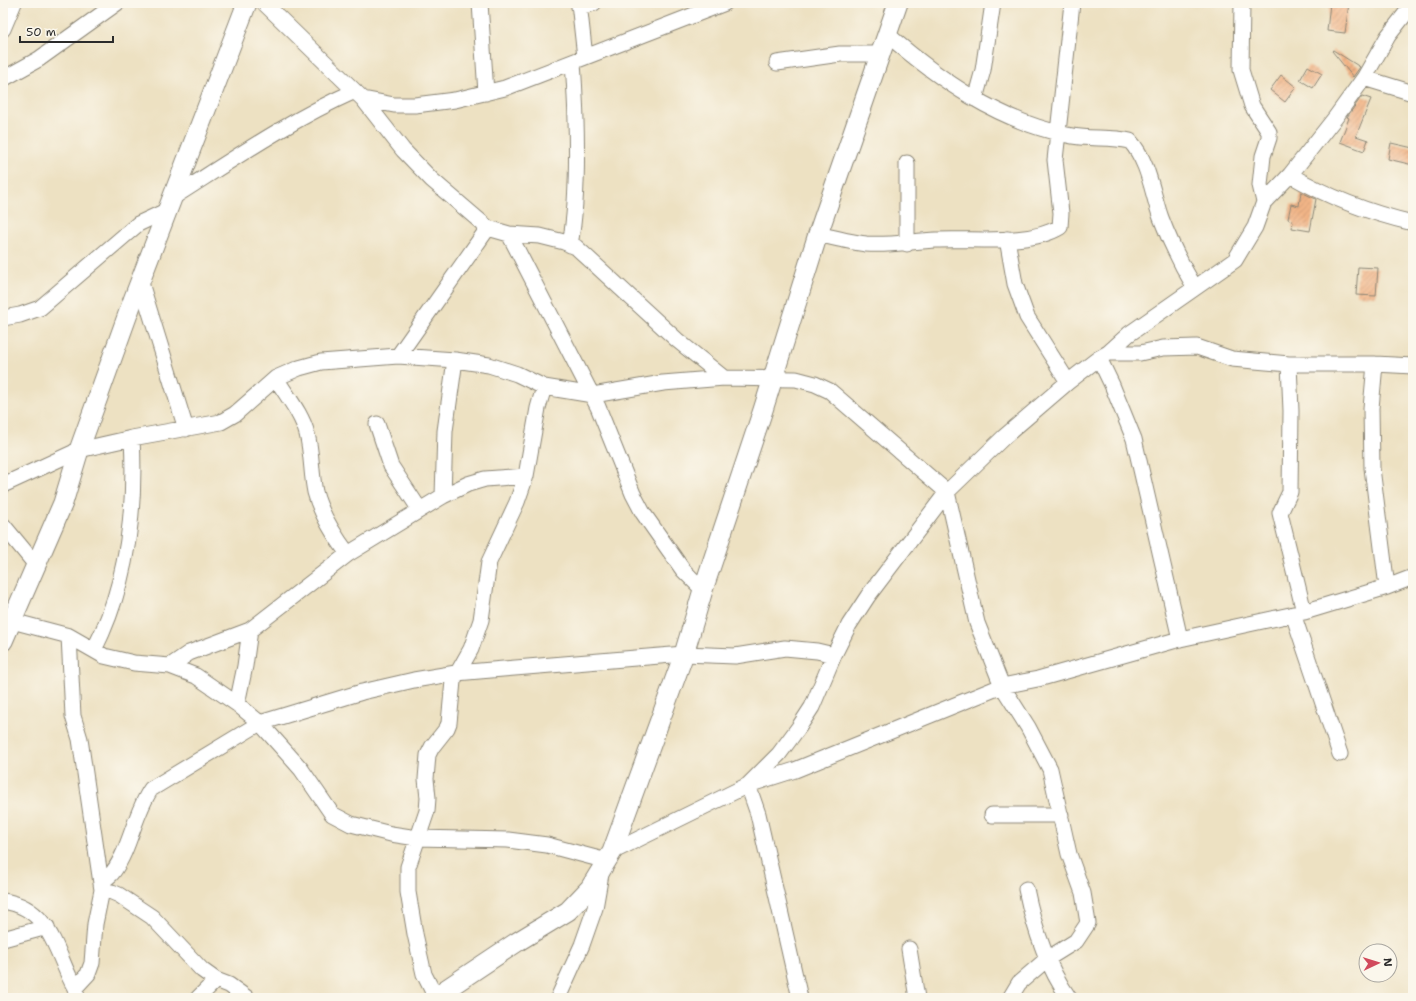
<svg xmlns="http://www.w3.org/2000/svg" width="1416" height="1001" font-family="'Shantell Sans',sans-serif">
  <style>
    .building { fill: url(#building-hatch) }
    .lines { fill: none; stroke-linecap: round; stroke-linejoin: round }
    .minor-casing { stroke: #8c8676; stroke-width: 17 }
    .tertiary-casing { stroke: #8c8676; stroke-width: 21 }
    .minor { stroke: #fff; stroke-width: 15 }
    .tertiary { stroke: #fff; stroke-width: 19 }
  </style>
  <defs>
    <pattern id="building-hatch" width="6" height="6" patternUnits="userSpaceOnUse"><rect width="6" height="6" fill="#f2b587"/><path d="M-1 1l2-2M0 6l6-6M5 7l2-2" fill="none" stroke="#c4936f"/></pattern>
  </defs>
  <rect width="100%" height="100%" fill="#fbf7ec"/>
  <filter id="ink" filterUnits="userSpaceOnUse"><feTurbulence type="fractalNoise" baseFrequency=".025" numOctaves="2"/><feDisplacementMap in="SourceGraphic" scale="8" xChannelSelector="R" yChannelSelector="G"/><feConvolveMatrix kernelMatrix="1 2 1 2 8 2 1 2 1" color-interpolation-filters="sRGB"/></filter>
  <filter id="wash" filterUnits="userSpaceOnUse"><feTurbulence type="fractalNoise" baseFrequency=".012" numOctaves="4" result="noise"/><feDisplacementMap in="SourceGraphic" scale="16" xChannelSelector="R" yChannelSelector="G"/><feGaussianBlur stdDeviation="0.9" result="paint"/><feColorMatrix in="noise" values="0 0 0 0 0 0 0 0 0 0 0 0 0 0 0 0 0 1.4 0 .05"/><feComposite in="paint" operator="in"/></filter>
  <g filter="url(#wash)">
    <rect width="100%" height="100%" fill="#ede1c2"/>
    <g id="blocks">
      <path class="building" d="M1330 3H1349L1345 33 1327 31Z
        M1333 50 1360 67 1353 77 1332 51Z
        M1308 66 1322 74 1313 88 1300 80Z
        M1281 75 1296 87 1285 102 1270 90Z
        M1362 96 1371 99 1356 136 1368 140 1364 151 1340 142 1349 118 1347 117Z
        M1391 143 1413 148V165L1388 159Z
        M1301 192 1316 199 1310 231 1292 228 1293 222 1288 219 1291 204 1299 206Z
        M1358 267 1378 268 1376 296 1356 295Z"/>
    </g>
  </g>
  <g filter="url(#ink)">
    <use href="#blocks" fill-opacity="0" stroke="#8c8676" stroke-width="1"/>
    <g class="lines">
      <defs>
        <path id="minor" d="M264 3 363 99 394 105H415L455 100 505 88 725 3
          M480 3 486 93
          M579 3 585 57
          M1242 3 1241 70 1252 106 1269 132V138L1263 156 1260 185 1264 202
          M579 7 594 3
          M3 29 14 3
          M888 35C941 81 997 120 1067 135 1088 140 1110 136 1130 141 1149 162 1152 193 1161 218 1170 242 1182 266 1195 288
          M777 63 840 54H881
          M1364 78 1413 93
          M3 79 39 59 117 3
          M363 99 403 150 432 180 488 228 509 234 540 236 564 242 576 247 677 340 724 378 796 379 815 384 830 391 947 492 977 623 1002 686 1028 727 1050 769 1069 854 1083 893 1088 923 1076 941 1047 959 1019 983 1010 998
          M975 99 983 70 993 3
          M1290 175C1328 197 1370 213 1413 223
          M172 198C232 160 290 120 355 91
          M509 234 598 407 633 494 643 513 683 570 703 590
          M818 234C834 238 850 242 866 244 890 246 913 241 936 240 972 238 1029 246 1060 227L1061 213 1055 160 1072 3
          M1007 239 1015 284 1027 317 1068 382
          M907 244V163
          M570 245C580 189 577 119 573 62
          M141 283 186 429
          M3 318 20 315 40 308 138 224 168 210
          M1108 353H1140L1163 348 1197 347 1232 359 1289 364H1375L1413 366
          M398 356 488 228
          M1099 358 1112 385 1134 439 1180 639
          M1289 364 1291 411 1290 492 1280 513 1304 612
          M1375 364 1371 408 1372 468 1387 587
          M276 378C286 395 302 414 307 434 312 453 311 473 315 492 321 515 334 535 348 554
          M377 424 391 466 420 510
          M3 485 79 450 132 438 221 422 235 414 276 378 299 368 321 362 398 356 455 360 489 365 517 374 544 387 593 395 663 383 724 378
          M443 496 445 431 455 360
          M3 525 36 565
          M1293 614 1340 754
          M4 625 12 621 69 636 104 656 134 663 170 666 196 676 237 704 260 723 301 769 332 814 351 824 391 834 417 838 508 840 547 845 607 861
          M69 636 73 716 80 739 102 890 95 924 92 963 88 974 75 988
          M94 650C127 585 136 510 132 438
          M170 666 189 653 250 630 348 554 443 496 468 484 485 479 526 476
          M237 704 245 666 250 630
          M992 815H1061
          M612 852 748 785 795 770 1002 686 1038 679 1180 639 1304 612 1387 587 1413 577
          M101 882C105 879 111 876 113 872 131 847 134 814 151 789L260 723 362 692 414 680 456 673 684 654 735 656 785 648 817 651 834 655
          M1026 889C1034 928 1046 965 1069 998
          M102 890 112 892 119 895 152 917 202 970 216 980 229 985 247 998
          M3 901C52 908 55 953 75 988L77 997
          M3 939 47 927
          M909 949 917 998
          M435 996 424 974 415 934 408 892V867L427 811 428 798 426 779 428 755 432 747 447 728 449 723 453 681 471 649 481 620 489 562 517 502 526 476 538 408 544 387
          M198 998 216 980
          M558 998 582 945 595 908 601 874
          M800 998 758 814 748 785 779 754 799 727 812 707 834 655 849 625 868 596 947 492 1004 437 1068 382 1099 358 1108 353 1129 334 1235 260 1255 227 1264 202 1290 175 1335 118 1364 78 1388 36 1413 4"/>
        <path id="tertiary" d="M3 641 63 503 79 450 133 300 247 3
          M433 998 517 942 568 911 590 888 612 852 684 654 703 590 763 410 818 234 898 3"/>
      </defs>
      <use href="#minor" class="minor-casing"/>
      <use href="#tertiary" class="tertiary-casing"/>
      <use href="#minor" class="minor"/>
      <use href="#tertiary" class="tertiary"/>
    </g>
  </g>
  <rect width="1416" height="1001" fill="none" stroke="#fbf7ec" stroke-width="16"/>
  <g transform="translate(1378 963) rotate(86)"><circle r="19" fill="#fbf7ec" stroke="#a8a59f"/>
  <path d="M0-3L7 15L0 10L-7 15Z" fill="#d1495b"/>
  <text y="-6" font-size="11" font-weight="bold" text-anchor="middle" fill="#2b2b2b">N</text>
  </g>
  <path d="M20 36v6h93v-6" fill="none" stroke="#2b2b2b" stroke-width="2"/>
  <text x="26" y="36" font-size="12" fill="#2b2b2b" stroke="#fbf7ec" stroke-width="3" paint-order="stroke">50 m</text>
</svg>
